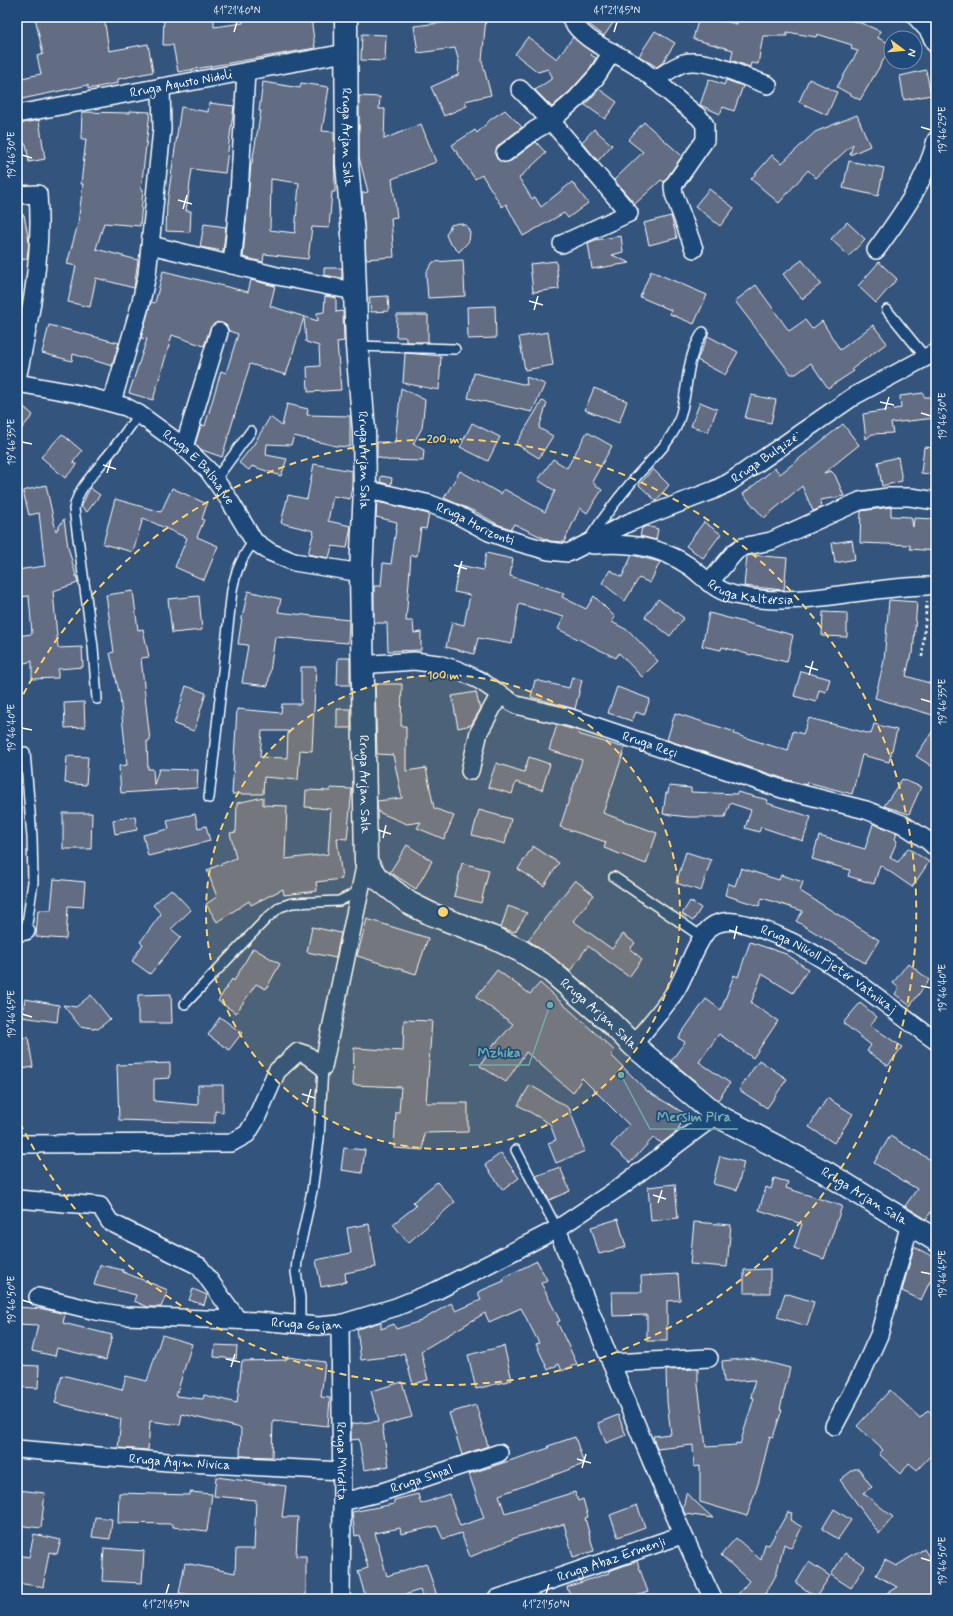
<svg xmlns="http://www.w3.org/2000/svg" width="953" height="1616" font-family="Mynerve,sans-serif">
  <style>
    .building { fill: #626c82; stroke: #fff; fill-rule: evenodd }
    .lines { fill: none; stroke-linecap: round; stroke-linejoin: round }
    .lane-casing { stroke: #fff; stroke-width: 12 }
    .street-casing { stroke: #fff; stroke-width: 20 }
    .secondary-casing { stroke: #fff; stroke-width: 25 }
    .path { stroke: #fff; stroke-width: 2.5; stroke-dasharray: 3 3; stroke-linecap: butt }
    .lane { stroke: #1f4a7a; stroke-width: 9 }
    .street { stroke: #1f4a7a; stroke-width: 17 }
    .secondary { stroke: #1f4a7a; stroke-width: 22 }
    .ticks { fill: none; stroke: #fff; stroke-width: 1.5 }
    .ring { fill: none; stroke: #ffd166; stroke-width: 2; stroke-dasharray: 7 5 }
    .labels { text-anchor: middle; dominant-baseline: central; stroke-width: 3.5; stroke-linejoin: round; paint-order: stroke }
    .street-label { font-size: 13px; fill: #fff; stroke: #1f4a7a }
    .centre { fill: #ffd166; stroke: #1f4a7a; stroke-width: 2 }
    .ring-label { font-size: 12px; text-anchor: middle; font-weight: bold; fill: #ffd166; stroke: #1f4a7a; stroke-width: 3.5; stroke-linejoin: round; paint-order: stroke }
    .leader { fill: none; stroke: #6fada8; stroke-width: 1.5 }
    .callout-dot { fill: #6fada8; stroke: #1f4a7a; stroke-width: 1.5 }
    .callout-label { font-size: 14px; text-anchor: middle; font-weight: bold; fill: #6fada8; stroke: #1f4a7a; stroke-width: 3.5; stroke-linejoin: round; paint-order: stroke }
    .neatline { fill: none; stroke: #fff; stroke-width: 1.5 }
    .ticks-label { font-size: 10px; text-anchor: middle; fill: #fff }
  </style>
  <rect width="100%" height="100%" fill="#33547c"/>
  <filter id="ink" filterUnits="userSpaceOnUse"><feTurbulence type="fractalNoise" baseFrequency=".025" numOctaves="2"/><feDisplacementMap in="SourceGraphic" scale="8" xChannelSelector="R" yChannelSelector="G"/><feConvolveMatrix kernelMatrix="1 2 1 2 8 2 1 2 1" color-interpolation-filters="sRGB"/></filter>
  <g filter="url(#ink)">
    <path class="building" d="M35 17H84V19L104 17 109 51 148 44 153 72 118 79V83L88 89V85L17 100V79L41 74 37 56 43 54Z
      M164 17H214V27L243 23 242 17H311L315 48 178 72 173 45H163Z
      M458 17H486L482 61 491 95 465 101 467 106 444 116 431 87 458 75 459 62 455 48 418 53 414 26 457 21Z
      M587 17H617L604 36 585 21Z
      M699 17H708L737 24V17H840L861 23 880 31 878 38 891 44V47L860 100 837 87 858 51 851 49 852 45 817 34 816 37 787 32V36H763L758 64 751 63 750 67 731 60 733 50 693 39Z
      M655 31 675 43 663 62 657 67 639 56Z
      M362 34 386 35 385 61 361 60Z
      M528 37 557 59 573 37 593 53 591 55 596 58 588 71 570 91 552 107 535 90 553 78 548 69 538 72 515 54Z
      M926 70 931 95 904 100 900 76Z
      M709 79 724 85 726 80 743 86 734 111 723 107 720 114 700 105Z
      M809 79 837 92 827 115 799 102Z
      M263 82 300 88 301 83 329 87 322 131 334 132 335 192H332L329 228 312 227 308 259 264 254 263 262 243 257 251 163H252L261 111H259ZM271 179 299 183 295 233 270 230Z
      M599 89 617 102 605 119 585 105Z
      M359 96 380 97 379 109H385L384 139 421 124 436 162 392 179 397 217 391 218 394 257 366 259 362 193 368 192 359 157Z
      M209 103 234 106 225 173 192 169 186 211H191L190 232 166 231 167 204 181 107 208 112Z
      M505 110 522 127 499 145 495 154 497 159 502 162 511 161 536 142 546 153 519 178 532 199 535 197 541 207 572 182 588 203 568 218 564 213 523 236 506 204 502 207 482 175 475 179 452 145 475 130 477 133 491 119Z
      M130 111 150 112 141 189H143L140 226 104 223 96 249 138 260 134 288 96 278 90 307 68 302 76 266 67 264 78 224 83 184H81L86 139H81L82 112 130 113Z
      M857 115 870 146 850 155 853 144 816 178 808 170 779 203 751 179 772 155 782 163 815 132Z
      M39 120 45 159 29 162 26 144H23L19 124Z
      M644 122 682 156 664 182 661 180 635 204 614 180 643 152 628 140Z
      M594 129 612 145 598 161 582 142Z
      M849 161 884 168 878 196 843 188Z
      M709 189 734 208 720 226 695 206Z
      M17 215H24L29 242 27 259 17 260Z
      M671 216 677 238 649 245 644 223Z
      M847 222 865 239 849 256 831 239Z
      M459 223 467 226 470 233 469 241 459 252 449 242 446 235 451 225Z
      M204 224 226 227 223 251 200 247Z
      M621 236 623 252 612 255 630 263 592 269 588 243 595 240Z
      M463 260 465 296 428 298 426 273 433 262Z
      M802 260 821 284 802 299 783 274Z
      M556 261 559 289 533 292 530 264Z
      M879 262 897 279 876 303 858 286Z
      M324 268H342V278L324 275Z
      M163 271 248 292 251 280 275 286 270 306 318 321 317 313 324 312 325 296 336 298V312L343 311 344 341 337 342 341 390 308 392 307 367 320 366 319 346 306 342 304 317 286 375 250 364 222 457 202 450 195 444 201 425 205 426 221 371 226 373 238 334 229 331 226 325 217 322 210 329 204 346 172 335 153 400 129 393 147 339 141 338 151 302 155 303Z
      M651 271 707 295 694 324 670 314 671 310 640 297Z
      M756 285 789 331 805 320 812 329 822 321 840 350 873 325 887 343 852 369 854 371 828 388 811 363 796 374H791L735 301Z
      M388 296 389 311 371 312 369 297Z
      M495 306 496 338 468 339 467 307Z
      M397 315H428V342H406V337H396Z
      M49 325 119 343 112 366 73 354 72 361 42 353Z
      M548 332 553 365 525 370 519 337Z
      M708 336 738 352 725 375 697 360Z
      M405 353 441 356 439 390 403 383Z
      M474 373 527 385 526 377 545 384 532 412 468 398Z
      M401 388 425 400 422 428 413 444 424 450 423 461 387 460 377 457V442L395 443Z
      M594 388 627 401 619 423 585 410Z
      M923 393 924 397H936V418L891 423 893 433 872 434 866 439 863 414 901 408 900 396Z
      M751 395 776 400 771 423 745 418Z
      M17 401 33 415 17 434Z
      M542 401 547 403 539 428 553 436 539 458 516 444Z
      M700 402 717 409 708 432 691 426Z
      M287 404 308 409 307 415 350 416V447L336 446 294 436 291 445 267 444 266 455 287 459 281 476 252 466 249 470 239 463 254 444 270 417 282 426Z
      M472 423 500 437 488 461 460 447Z
      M843 424 859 445 824 473 831 471 835 475 844 496 820 500 821 508 813 511 802 486 764 518 743 494 775 468 780 474Z
      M587 432 612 446 592 482 602 490 587 513 580 508 564 542 550 541 514 524 511 529 497 524 476 512 444 498 460 471 501 494 504 489 545 512 555 491 538 480 553 459 567 468Z
      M62 434 82 451 73 462 77 465 65 478 41 457Z
      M924 447 936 448V475L921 473Z
      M898 457 902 481 882 486 878 462Z
      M314 464 352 471V485L350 499 333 496 328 521 351 526 347 548 332 546 329 558 308 554 314 531 281 523 288 495 307 499Z
      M653 469 669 485 656 501 639 485Z
      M381 476 392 478 391 485 380 482Z
      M46 485 56 531 64 519 68 547 78 583 53 591 58 648 82 647 83 667 58 669V678L32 679V661L17 665V636L32 634 29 596 19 597 17 570 45 566 39 513 29 515 23 491Z
      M90 488 100 495 87 512 81 507Z
      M172 488 207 504 202 519 204 520 197 537 218 546 204 580 175 567 187 538 143 518 133 552 103 544 115 499 161 512Z
      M377 502 429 514 426 529 421 528 417 556 411 555 406 621H413L414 633 421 632V650L388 651 387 623H374V586H381L383 563 391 564 397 522 376 517Z
      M891 507V516L911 517 913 527 914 518 935 519 934 536H936V551L910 549V545L860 543 861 511Z
      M704 522 721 534 703 558 686 546Z
      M647 526 658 529 656 540 640 536 642 528Z
      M852 540 855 559 835 563 832 543Z
      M486 553 513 559 510 576 564 593 562 597 586 609 594 596 615 617 612 622 629 631 658 661 642 677 619 653 616 658 558 629 564 617 519 604 512 644 478 638 474 654 446 647 452 622 464 625 470 595 454 592 459 565 483 570Z
      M632 555 660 562 650 583 639 578 625 601 602 583 610 570 622 577Z
      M751 555 787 558 784 590 744 586 747 556Z
      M133 591 138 630 143 629 149 657 141 658 150 741H147L148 769H153L154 785 159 769 198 770 197 788 121 793 119 766 127 765 120 696 110 653 114 652 106 595Z
      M248 591 281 599 278 612 349 620 348 643 275 637 268 686 242 683 248 645 238 644 242 618Z
      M199 596 202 630 172 633 168 599Z
      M658 599 684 618 670 636 645 617Z
      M889 600 917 602 913 654H911L906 676 936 685V716L875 698 884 661Z
      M823 612 847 613V637L822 636Z
      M709 613 793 635 787 662 752 654 751 655 722 647 721 650 702 646Z
      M338 658H350V685H337Z
      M301 667H316L312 751 300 750 298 780 264 777 263 794H232L237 709 281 713 282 704H301ZM262 731H288L287 758 260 757Z
      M801 671 830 679 826 692 819 690 816 702 794 696Z
      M572 677 582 680 575 709 531 697 535 680 569 688Z
      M375 684H402L401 726H406V771L426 768 434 808 454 816 444 839 417 828 421 822 407 824 378 812 377 801 402 798 393 755 377 754Z
      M186 686 206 693 194 731 174 724Z
      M617 687 650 699 644 715 636 712 632 721 608 713Z
      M476 692 480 710 471 725 458 728 452 696Z
      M84 702 85 727 65 728 64 703Z
      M337 709H351V728H337Z
      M675 713 735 732 734 734 788 751 793 731 803 734 809 718 871 734 874 724 897 730 889 762 862 755 852 794 807 782 806 785 785 779 667 740Z
      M557 725 579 731 578 734 625 748 603 813 657 833 646 864 604 848 606 842 560 827 582 760 549 750Z
      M936 726V769L916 756Z
      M67 756 88 757 86 785 65 783Z
      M529 757 550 764 542 790 516 782 512 794 488 787 496 763 524 772Z
      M902 779 921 787 909 814 884 806Z
      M669 786 691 788V792L737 794V792L768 800 767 803 811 817 803 841 761 827 759 832 745 828 751 810 730 803 725 817H688L663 814 666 793H668Z
      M330 788 352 789 347 839 337 838 342 879 316 882 317 891 284 895 283 889 251 905 249 901 217 922 206 904 217 897 207 870 236 858 230 833 236 832 237 803 263 797V805L287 806 285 859 328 854 331 809 305 807 306 790 330 791Z
      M479 810 511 819 505 844 472 835Z
      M63 813H92L91 849H63Z
      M195 814 198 828 206 826 210 841 148 856 143 835 169 829 167 820Z
      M135 816 137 830 115 834 113 820Z
      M873 824 897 833 895 839 897 841 890 858 898 862 908 848 929 862 912 887 880 865 874 884 848 876 850 870 812 859 819 836 865 849Z
      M407 845 432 861 416 889 390 872Z
      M533 846 559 863 544 886 518 869Z
      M686 852 711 860 701 891 676 883Z
      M462 863 489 870 481 903 454 896Z
      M741 868 779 880 781 875 803 882 800 891 879 940 865 963 796 921 803 911 762 898 759 906 725 895 728 883 735 886Z
      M54 879 85 882 83 907 68 906 66 939 36 937 38 910H51Z
      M575 880 594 895 573 921 612 949 623 934 635 943 630 949 642 959 629 977 588 946 570 971 528 940Z
      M171 889 191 910 171 929 181 937 150 974 132 961 143 944 140 942 161 914 153 905Z
      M690 901 701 908 693 921 682 914Z
      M508 906 527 913 515 932 501 928Z
      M367 919 428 938 416 974 357 956Z
      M312 927 341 933 336 958 307 952Z
      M750 942 786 954 808 969 793 993 762 974 751 1003 778 1021 753 1058 719 1034 699 1062 730 1083 718 1100 671 1061 685 1042 678 1038 706 999 721 1010 734 975 738 977Z
      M253 948 280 964 266 989 256 984 236 1013 218 1001 232 979 234 981Z
      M908 963 929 980 910 1006 895 994 899 988 893 983Z
      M497 970 530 994 540 983 615 1051 611 1055 647 1091 687 1115 676 1132 662 1143 653 1138 630 1163 611 1146 629 1125 582 1078 573 1093 526 1052 506 1082 480 1066 495 1042 496 1043 513 1024 476 997Z
      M171 994 172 1023H138V995Z
      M91 995 110 1019 98 1029 80 1026 63 1005 76 1007Z
      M25 999 59 1005 57 1022 22 1017Z
      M860 1003 877 1017 870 1025 902 1047 888 1066 867 1051 871 1045 843 1023Z
      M220 1017 242 1033 229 1050 208 1035Z
      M404 1020 432 1021 426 1103H468V1132L424 1133 423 1150 394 1148 396 1112H399L401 1087 353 1085 354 1048 403 1051Z
      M28 1037 33 1067 17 1070V1039Z
      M759 1060 787 1079 767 1108 739 1090Z
      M170 1063V1078L154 1079V1101L198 1105V1085H223V1112L215 1111V1123L119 1120 117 1065Z
      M530 1085 569 1108 585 1151 556 1163 548 1143 556 1140 550 1124 518 1105Z
      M827 1098 853 1114 834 1143 809 1127Z
      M890 1136 936 1163V1205L926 1219 905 1206 917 1189 874 1163Z
      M344 1148 365 1150 362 1173 341 1170Z
      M501 1153 519 1178 503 1190 485 1165Z
      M720 1156 744 1162 737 1190 713 1184Z
      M560 1167 570 1191 549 1200 536 1176Z
      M774 1178 788 1182 786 1188 842 1206 824 1259 794 1248 802 1224 759 1210 766 1187 771 1189Z
      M437 1182 455 1202 408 1243 393 1224 416 1206 413 1202Z
      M675 1184 678 1218 651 1221 648 1187Z
      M618 1219 626 1247 599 1254 591 1227Z
      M694 1222 731 1225 727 1267 690 1264Z
      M369 1224 376 1267 345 1273 346 1282 321 1287 316 1260 351 1253 347 1228Z
      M914 1247 936 1258V1269L921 1300 902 1291Z
      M537 1261 547 1280 541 1283 560 1321 557 1322 577 1364 562 1371 559 1364 548 1370 536 1344 539 1343 521 1308 489 1322 485 1313 421 1351 428 1380 413 1384 404 1353 395 1356 361 1360 357 1329 381 1322V1329L394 1324 396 1329 421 1321 451 1303 456 1311 481 1300 478 1292 504 1281 503 1278Z
      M100 1265 123 1270V1272L168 1290 161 1307H148L134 1301 136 1295 94 1285Z
      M770 1269V1293H744V1270Z
      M678 1274 680 1300 667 1301V1341H647V1315L613 1316 612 1292H642L641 1276Z
      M193 1289 207 1295 204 1305 189 1300Z
      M785 1293 814 1302 807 1326 777 1317Z
      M17 1307 44 1309 65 1314 63 1323 112 1335 106 1360 57 1348 55 1356 32 1351 38 1325 17 1324Z
      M162 1335 192 1344 176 1396 203 1399 204 1395 237 1403 242 1361 286 1360 287 1357 325 1362 321 1397 330 1398 328 1426 273 1420 272 1457 240 1456 241 1428 182 1414 180 1425 150 1421 148 1450 118 1448 121 1419 55 1403 62 1375 122 1390 126 1376 147 1381Z
      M215 1345 237 1346 236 1359 214 1357Z
      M504 1346 512 1380 476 1389 468 1355Z
      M752 1358 790 1368 780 1409 782 1410 773 1437 770 1436 759 1481 747 1516 700 1502V1466L694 1467 693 1445 657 1449 653 1436 671 1434 667 1402 666 1370 698 1369V1385L706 1447 736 1445V1443L740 1444 754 1398 751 1397 755 1380 724 1382 722 1361Z
      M17 1365 39 1366 38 1388 17 1387Z
      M402 1382 412 1417 382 1425 389 1466 364 1470 359 1439 351 1440V1424L379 1421 371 1391Z
      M890 1390 920 1418 928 1410 936 1417V1450L917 1470 909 1463 901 1474 879 1454 883 1450 857 1426Z
      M476 1405 488 1446 462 1455 449 1413Z
      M618 1415 626 1435 606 1443 598 1423Z
      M575 1437 584 1464 499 1495 505 1513 575 1492 578 1501 583 1499 588 1517 585 1518 594 1551 573 1557 564 1524 517 1537 470 1557 461 1533 443 1539 437 1526 401 1534 400 1528 375 1533 387 1576 426 1563 438 1599H423L420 1590 392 1599H366L358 1571 368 1568 359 1535 355 1536 352 1512 394 1504V1500L418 1494 421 1504 449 1494 460 1526 484 1518 469 1474 549 1448 548 1446Z
      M854 1469H859L872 1487 863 1493 893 1517 879 1534 840 1480Z
      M216 1477 286 1486 282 1517H298L296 1556H306V1599H280L281 1596H217V1599H212L179 1593 185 1563 235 1573 236 1549H254L256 1500 214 1496Z
      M18 1490 45 1493 41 1528 17 1525Z
      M190 1492 212 1494 207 1531 173 1527V1524L118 1523 119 1493 190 1495Z
      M686 1493 713 1518 685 1514 683 1510Z
      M637 1505 645 1527 618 1537 610 1515Z
      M834 1509 851 1520 838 1539 822 1529Z
      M788 1512 792 1513 790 1520 802 1527 791 1548 784 1544 776 1575 763 1599H734L749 1581 721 1555 736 1538 761 1560 765 1544 769 1545Z
      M95 1517 112 1519 110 1539 92 1537Z
      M34 1534 61 1540 57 1554 49 1552 43 1587 17 1583V1555L29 1557Z
      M104 1548 144 1551 142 1583 102 1581Z
      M924 1549 936 1568V1599H877L897 1587 876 1575 885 1560 896 1566Z
      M845 1553 865 1566 851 1588 831 1575Z
      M637 1561 648 1592 627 1599H571L567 1587 609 1573V1571Z
      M809 1562 830 1576 816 1597 796 1583Z"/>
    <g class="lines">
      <defs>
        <path id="lane" d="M887 310 926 358
          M357 346 455 349
          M216 479 251 431
          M589 539C603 518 618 498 635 478 650 461 669 444 678 423 690 391 683 363 703 332
          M97 699 93 647 74 509C78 488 92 476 105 459 117 445 128 429 139 414
          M25 752 32 837 33 882 26 931
          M209 798 232 590C236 570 242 557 254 541
          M614 877 702 937
          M185 1004 267 918 280 907 292 903 339 901 360 891
          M516 1150 557 1229
          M300 1324V1298L296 1272 297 1260 312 1191 319 1139 323 1067"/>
        <g id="street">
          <path d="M570 17C583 43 615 51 638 67 659 82 678 101 699 117L705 125V140L673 186 674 194 694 249"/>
          <path d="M916 17 928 30 936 45"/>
          <path d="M654 80C663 75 674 66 684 63 706 57 746 78 768 85"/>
          <path d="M520 89 551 121 629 213 562 244"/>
          <path id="s1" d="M17 114 345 53"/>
          <path d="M505 153 535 130 551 121 577 98 596 77 612 52"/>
          <path d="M17 195 38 194C43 256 30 318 17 379"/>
          <path d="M151 245 277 276 354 291"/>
          <path d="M876 250C901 216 926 181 936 140"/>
          <path d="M232 265 239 194 246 72"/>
          <path id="s2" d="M17 383 79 394 126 407 139 414 184 447 208 470 228 498 254 541 270 552 294 562 361 573"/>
          <path d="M112 402 140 306 147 275 162 129 161 87"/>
          <path d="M184 447 219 332"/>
          <path id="s3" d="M365 489 430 504 454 513 489 532 517 542 549 551 568 553 630 522 714 490 730 482 854 396 936 352"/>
          <path id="s4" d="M593 545C628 542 660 546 689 566 704 577 715 591 735 595 799 610 864 586 928 586"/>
          <path d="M709 583 735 552 742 547 771 541 860 501 888 497H910L936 501"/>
          <path id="s5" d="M361 665 414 661 438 664 458 670 479 680 516 705 571 718 782 789 866 810 902 824 927 840 936 848"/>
          <path d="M470 771 479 732 500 694"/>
          <path d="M17 932 26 931"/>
          <path id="s6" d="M633 1045C647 1027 664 1009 676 990 686 974 698 936 711 927 725 917 743 923 758 928 827 951 877 1000 936 1041"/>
          <path d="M17 1144 231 1143 247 1134 255 1121 277 1071 298 1052 307 1055 323 1067 366 862"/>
          <path d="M17 1199 100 1206 110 1222 199 1266 238 1320"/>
          <path d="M557 1229C608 1353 655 1478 713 1599"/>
          <path id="s7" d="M38 1297 96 1311 126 1316 256 1321 319 1326 340 1324 396 1307 436 1291 557 1229 620 1187 716 1115"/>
          <path id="s8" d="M340 1324 342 1502 341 1599"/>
          <path d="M611 1363 709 1358"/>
          <path d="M834 1426 861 1375 879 1335 910 1224"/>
          <path id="s9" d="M17 1449 168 1462 342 1471"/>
          <path id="s10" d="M342 1502 382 1492 499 1453"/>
          <path id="s11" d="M496 1599 682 1535"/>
        </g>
        <g id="secondary">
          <path id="s12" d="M346 17 347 164 353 235 357 346 364 430 365 489 361 573 366 862 377 878 409 903 431 914 494 938 521 951 546 967 609 1021 633 1045 716 1115 825 1172 936 1240"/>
        </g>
      </defs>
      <use href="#lane" class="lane-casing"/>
      <use href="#street" class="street-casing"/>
      <use href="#secondary" class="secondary-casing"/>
      <path class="path" d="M922 657 927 601"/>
      <use href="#lane" class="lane"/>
      <use href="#street" class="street"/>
      <use href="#secondary" class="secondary"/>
    </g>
  </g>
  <path class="ticks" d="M234 32 237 22M614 32 617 22M921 127 931 130M22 155 32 158M178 200 192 204M183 209 187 195M529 301 543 305M534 310 538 296M880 402 894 405M885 410 889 397M921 413 931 416M22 442 32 444M103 465 116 469M107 473 111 460M454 565 467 569M458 574 462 561M805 666 818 670M809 675 813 661M921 699 931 702M22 728 32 730M378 830 391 834M383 838 386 825M729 930 742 934M734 939 737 926M921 986 931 988M22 1014 32 1017M302 1094 315 1098M307 1103 311 1089M653 1195 666 1199M658 1203 662 1190M921 1272 931 1274M22 1300 32 1303M226 1359 240 1362M231 1367 235 1354M577 1459 591 1463M582 1468 586 1454M921 1558 931 1561M166 1594 169 1584M546 1594 549 1584"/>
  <circle cx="443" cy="912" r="237" fill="#ffd166" fill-opacity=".12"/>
  <g class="ring">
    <circle cx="443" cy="912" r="237"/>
    <path d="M18 705A473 473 0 1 1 18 1119"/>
  </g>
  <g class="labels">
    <g class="street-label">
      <text stroke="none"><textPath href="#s1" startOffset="167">Rruga Agusto Nidoli</textPath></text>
      <text stroke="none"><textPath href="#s12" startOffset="120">Rruga Arjan Sala</textPath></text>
      <text stroke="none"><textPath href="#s3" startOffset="433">Rruga Bulqizë</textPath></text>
      <text stroke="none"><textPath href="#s12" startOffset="444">Rruga Arjan Sala</textPath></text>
      <text stroke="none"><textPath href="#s2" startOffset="207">Rruga E Balshajve</textPath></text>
      <text stroke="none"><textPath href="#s3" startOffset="116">Rruga Horizonti</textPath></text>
      <text stroke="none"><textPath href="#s4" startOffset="170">Rruga Kaltërsia</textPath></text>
      <text stroke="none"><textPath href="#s5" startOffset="306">Rruga Reçi</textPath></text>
      <text stroke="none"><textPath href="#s12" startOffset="768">Rruga Arjan Sala</textPath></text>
      <text stroke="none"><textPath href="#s6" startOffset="273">Rruga Nikoll Pjetër Vatnikaj</textPath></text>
      <text stroke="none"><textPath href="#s12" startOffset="1128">Rruga Arjan Sala</textPath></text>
      <text stroke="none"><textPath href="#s12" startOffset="1452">Rruga Arjan Sala</textPath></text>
      <text stroke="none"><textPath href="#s7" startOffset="271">Rruga Gojan</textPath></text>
      <text stroke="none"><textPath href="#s8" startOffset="137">Rruga Mirdita</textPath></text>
      <text stroke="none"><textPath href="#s9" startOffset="163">Rruga Agim Nivica</textPath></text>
      <text stroke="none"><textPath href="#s10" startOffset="83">Rruga Shpal</textPath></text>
      <text stroke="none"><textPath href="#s11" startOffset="122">Rruga Abaz Ermenji</textPath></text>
    </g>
  </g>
  <circle cx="443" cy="912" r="6" class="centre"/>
  <g class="ring-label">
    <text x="443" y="443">200 m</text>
    <text x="443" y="679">100 m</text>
  </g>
  <path class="leader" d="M550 1005L529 1065H469M621 1075L650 1129H738"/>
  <g class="callout-dot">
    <circle cx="550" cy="1005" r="4"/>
    <circle cx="621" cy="1075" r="4"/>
  </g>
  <g class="callout-label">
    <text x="499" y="1057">Mzhika</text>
    <text x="694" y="1121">Mersim Pira</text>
  </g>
  <rect width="953" height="1616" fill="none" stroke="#1f4a7a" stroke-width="44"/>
  <g transform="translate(903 50) rotate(106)"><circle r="19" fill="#1f4a7a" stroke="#7992af"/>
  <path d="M0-3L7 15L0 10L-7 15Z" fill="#ffd166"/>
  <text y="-6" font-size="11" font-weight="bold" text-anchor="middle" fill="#ffffff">N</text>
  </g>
  <rect x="22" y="22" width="909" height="1572" class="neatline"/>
  <g class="ticks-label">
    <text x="237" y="14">41°21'40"N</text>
    <text x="617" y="14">41°21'45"N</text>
    <text transform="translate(942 130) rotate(-90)" y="4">19°46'25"E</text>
    <text transform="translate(11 155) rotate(-90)" y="4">19°46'30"E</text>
    <text transform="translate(942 416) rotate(-90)" y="4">19°46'30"E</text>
    <text transform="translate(11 442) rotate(-90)" y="4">19°46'35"E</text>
    <text transform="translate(942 702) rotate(-90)" y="4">19°46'35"E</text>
    <text transform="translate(11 728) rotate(-90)" y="4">19°46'40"E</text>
    <text transform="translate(942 988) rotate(-90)" y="4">19°46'40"E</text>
    <text transform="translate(11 1014) rotate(-90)" y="4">19°46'45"E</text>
    <text transform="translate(942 1274) rotate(-90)" y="4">19°46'45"E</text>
    <text transform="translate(11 1300) rotate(-90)" y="4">19°46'50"E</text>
    <text transform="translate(942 1561) rotate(-90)" y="4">19°46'50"E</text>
    <text x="166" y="1608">41°21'45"N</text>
    <text x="546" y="1608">41°21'50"N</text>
  </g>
</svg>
